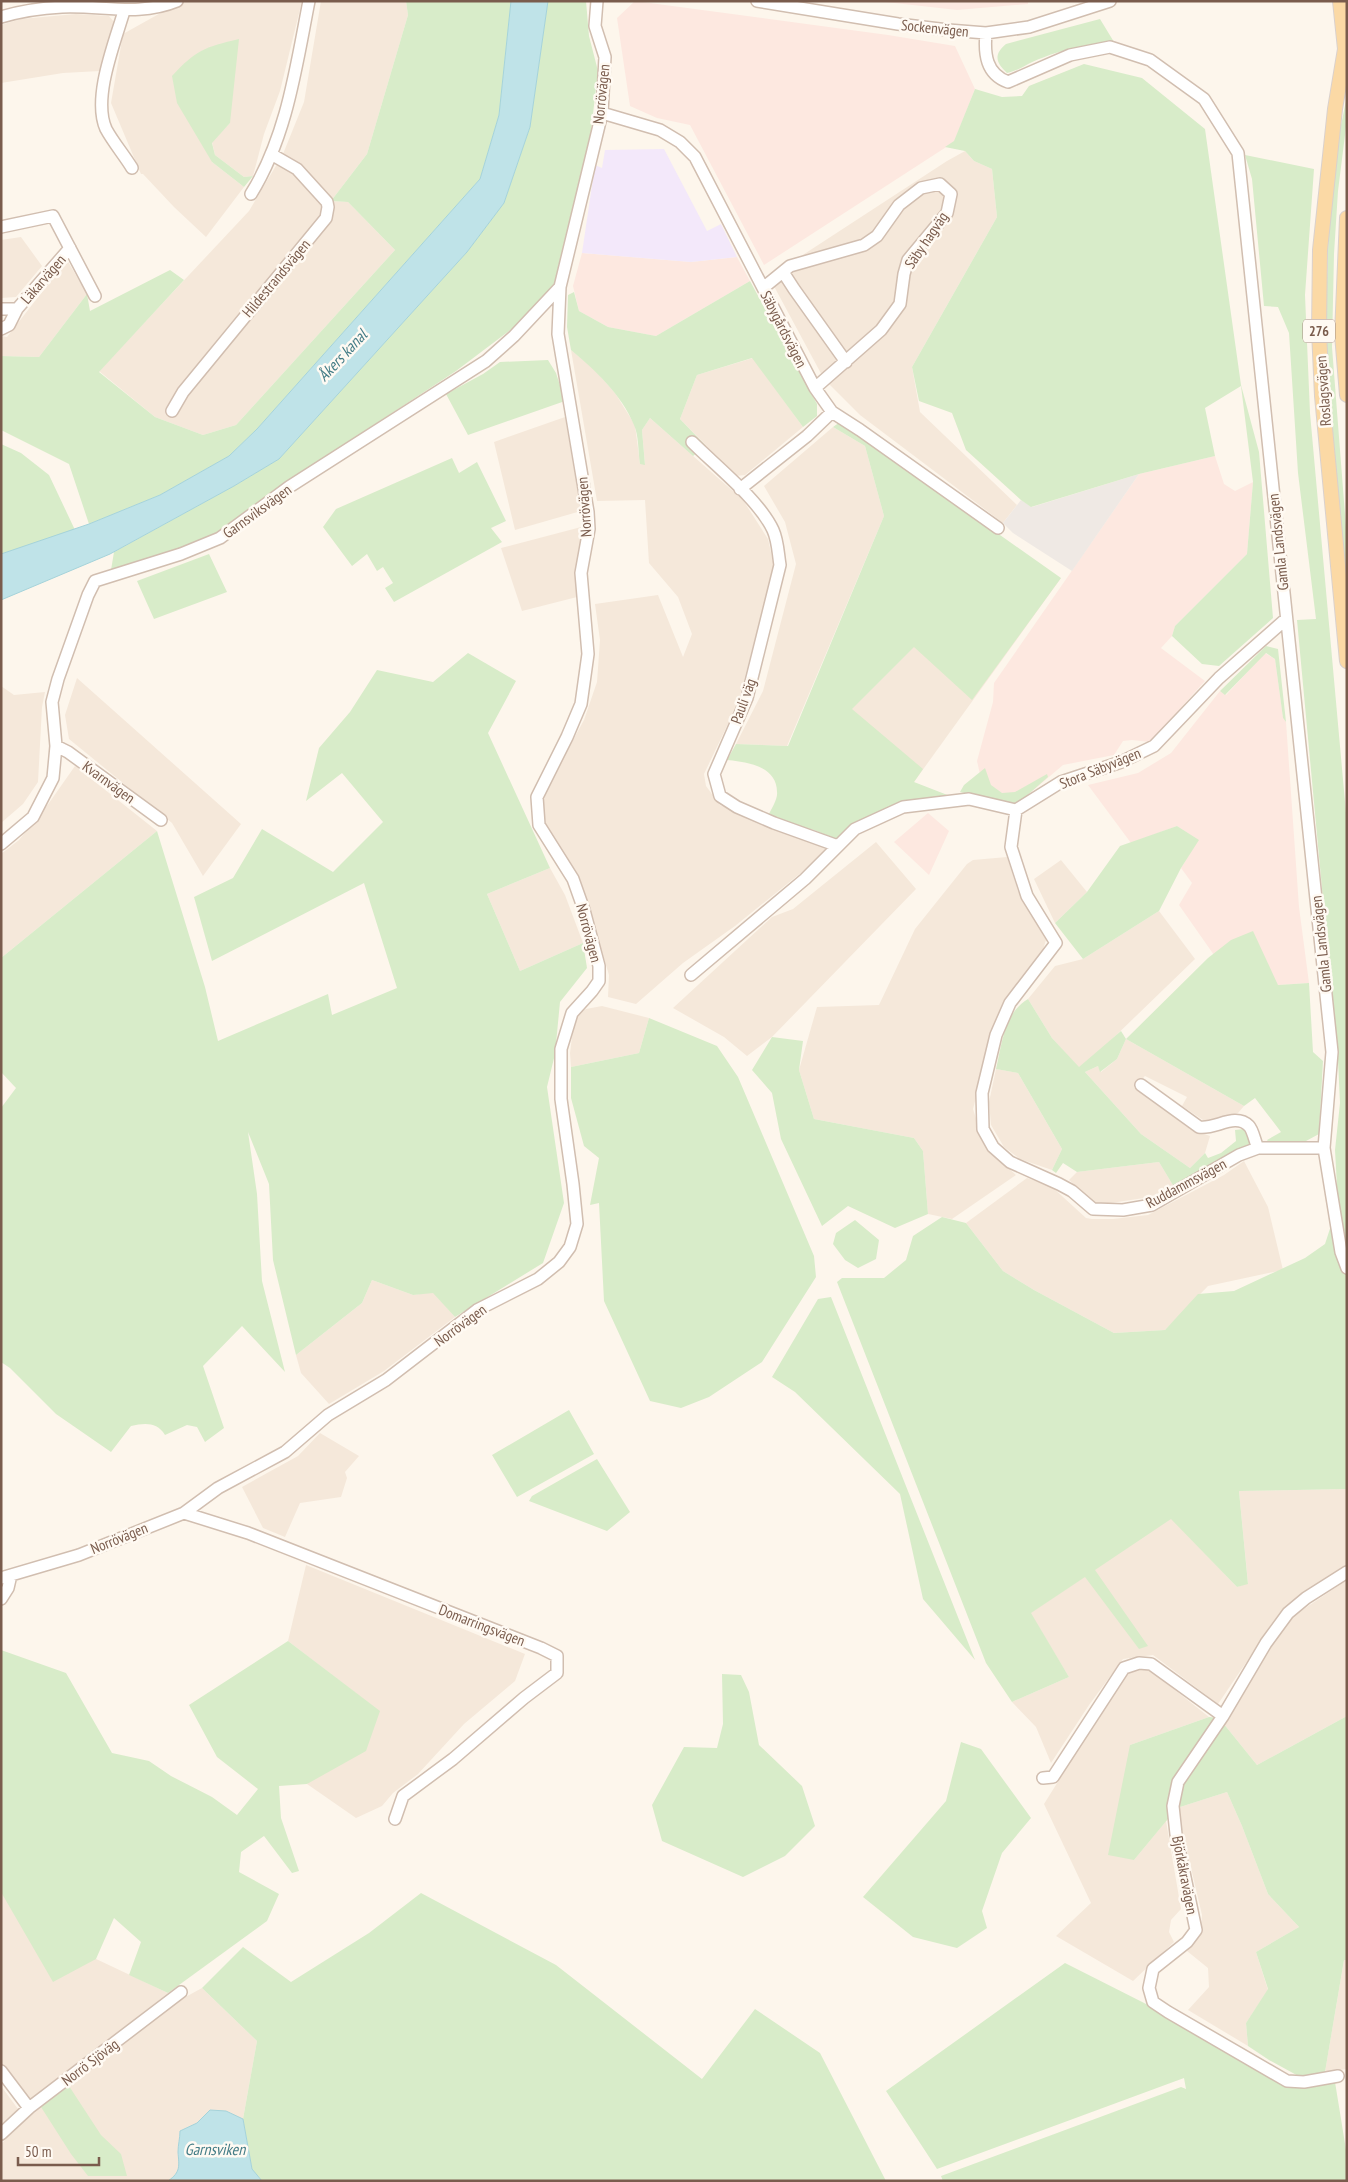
<svg xmlns="http://www.w3.org/2000/svg" width="1348" height="2182" font-family="'PT Sans Narrow',sans-serif">
  <style>
    .residential { fill: #f5e8da }
    .commercial { fill: #fde8e0 }
    .industrial { fill: #efe9e4 }
    .education { fill: #f3e8fa }
    .green { fill: #d8ecc9 }
    .water { fill: #bfe3e8; stroke: #a5d3da }
    .lines { fill: none; stroke-linecap: round; stroke-linejoin: round }
    .minor-casing { stroke: #d1beb0; stroke-width: 14 }
    .major-casing { stroke: #dad1cd; stroke-width: 16 }
    .minor { stroke: #fff; stroke-width: 11 }
    .major { stroke: #fbd9a5; stroke-width: 14 }
    .labels { text-anchor: middle; dominant-baseline: central; stroke-width: 5; stroke-linejoin: round; paint-order: stroke }
    .shield { fill: #fffaf3; stroke: #a28b7f; stroke-width: 1 }
    .shield-label { font-size: 14px; font-weight: bold; fill: #7a5c4d }
    .street-label { font-size: 15px; fill: #7a5c4d; stroke: #fffaf3 }
    .water-label { font-size: 16px; font-style: italic; fill: #437c86; stroke: #fffaf3 }
  </style>
  <rect width="100%" height="100%" fill="#fdf6ec"/>
  <path class="residential" d="M182 1H302L280 91 264 134 253 176 244 177 215 155 212 142 230 123 209 46 212 162 244 187 206 237 174 207 143 174H141L111 103 123 34Z
    M321 1H406L408 15 367 154 331 201 348 202 395 250 236 425 203 435 155 417 99 371 249 211 283 154 304 102Z
    M76 14 109 16 114 22 100 71 63 73 1 83V25L21 19Z
    M965 151 974 161 992 169 997 217 912 367 920 412 1017 505 1003 523 860 415 824 379 769 277 947 161Z
    M21 237 42 266 16 297 1 298V240Z
    M67 260 87 294 39 357 1 356V336L7 337Z
    M571 350 593 368 615 393 635 425 640 464H645L642 430 650 418 743 500 768 539 774 566 738 703 704 774 706 786 720 805 780 831 820 845 828 851 735 926 683 963 636 1004 608 997 609 975 580 879 554 840 546 824 543 808 545 791 584 720 597 682 600 640 595 604 658 595 683 657 692 634 678 597 649 563 645 500 597 501Z
    M753 358 803 427 745 475 736 476 680 419 697 375Z
    M565 417 581 511 515 530 494 442Z
    M833 427 865 446 884 516 787 746 736 744 763 691 796 564 785 522 764 486Z
    M585 526 579 555 577 597 522 611 501 548Z
    M1061 578 914 782 822 699 917 620Z
    M77 678 241 824 203 876 172 823 69 739 65 715Z
    M1 686 14 695 45 692 42 707 38 782 23 804 1 823Z
    M75 766 157 831 1 958V854L19 840 49 803Z
    M876 842 916 889 772 1037 747 1056 724 1037 673 1008 772 917 793 909Z
    M1007 857 1018 891 1046 940 1042 953 1004 1001 997 1018 973 1109 984 1143 997 1158 1016 1175 952 1219 928 1214 923 1151 914 1138 814 1119 799 1070 817 1007 879 1005 915 929 967 864 973 860Z
    M1061 860 1087 892 1055 923 1034 879Z
    M550 868 565 895 583 943 520 971 487 894Z
    M1159 911 1195 959 1105 1046 1079 1068 1052 1038 1028 999 1055 966 1083 959Z
    M602 1006 649 1018 639 1053 571 1067 570 1053 573 1029 579 1013 586 1009Z
    M1126 1039 1244 1106 1238 1113 1206 1122 1182 1106 1187 1097 1145 1076 1134 1087 1190 1129 1210 1136 1205 1153 1190 1168 1141 1134 1085 1072 1098 1066 1101 1072 1117 1059Z
    M996 1069 1018 1073 1062 1149 1052 1170 1020 1159 1004 1147 991 1125 989 1102Z
    M1244 1161 1268 1207 1283 1270 1208 1286 1165 1330 1114 1333 1034 1290 1003 1271 966 1223 1027 1178 1051 1186 1086 1218 1092 1219H1113L1148 1215 1224 1175Z
    M1159 1162 1174 1187 1157 1196 1098 1205 1069 1180 1077 1172Z
    M372 1280 413 1295 433 1292 455 1317 384 1371 329 1404 301 1373 296 1355 362 1303Z
    M320 1433 359 1456 345 1472 347 1478 341 1497 300 1503 285 1537 263 1528 242 1487 298 1456Z
    M1347 1489V1567L1279 1614 1218 1704 1153 1655 1123 1659 1089 1705 1051 1763 1036 1727 1012 1702 1069 1677 1030 1613 1171 1518 1237 1587 1248 1583 1239 1491Z
    M306 1565 525 1654 515 1681 464 1724 418 1774 393 1793 382 1806 356 1818 307 1784 379 1711 288 1641Z
    M1347 1580V1716L1257 1765 1219 1718 1286 1621Z
    M1146 1667 1209 1717 1130 1745 1134 1860 1166 1821 1181 1909 1171 1920 1169 1932 1174 1942 1133 1981 1056 1936 1091 1903 1044 1804 1126 1673Z
    M1227 1792 1242 1826 1268 1894 1299 1927 1256 1952 1268 1990 1246 2023 1248 2046 1188 2010 1209 1987 1208 1968 1187 1951 1197 1938 1201 1927 1202 1915 1177 1808Z
    M1 1883 56 1940 168 1993 34 2099 24 2097 1 2067Z
    M1344 1960H1347V2069L1325 2072Z
    M202 1988 257 2041 243 2119 226 2111 180 2131 178 2151 180 2166 176 2176 168 2181H1V2144L33 2113 180 2000Z
    M1 2086 18 2109 1 2125Z"/>
  <path class="commercial" d="M635 1 888 35 955 46 975 89 954 142 764 265 690 125 657 118 630 106 617 18Z
    M877 1H1028V4L957 10Z
    M582 253 691 262 737 257 750 281 656 336 608 327 579 311 573 286Z
    M1215 456 1224 484 1235 491 1253 482 1247 554 1175 626 1172 636 1161 648 1205 681 1150 742 1132 740 1123 741 1114 755 1063 765 1023 799 1010 801 982 783 977 761 993 702 994 683 1139 474Z
    M1265 653 1275 659 1283 718 1286 722 1299 907 1309 983 1278 985 1232 940 1214 955 1179 905 1192 883 1181 868 1198 840 1177 826 1131 843 1088 785 1138 773 1171 753 1220 691 1226 695Z
    M928 813 949 831 929 875 894 842Z"/>
  <path class="industrial" d="M1139 474 1072 571 1013 533 1003 523 1021 500 1032 507Z"/>
  <path class="education" d="M664 149 707 231 721 224 737 257 691 262 582 253 595 165 602 168 605 150Z"/>
  <path class="green" d="M406 1H511L499 115 480 179 257 429 229 456 160 495 89 524 69 464 1 430V356L39 357 87 294 90 311 170 270 184 280 99 372 155 417 203 435 236 425 395 250 348 202 331 201 367 154 408 15Z
    M548 1H586L589 36 598 71 591 131 554 284 530 315 456 371 287 482 214 534 162 555 111 570 114 552 234 486 279 459 467 252 504 203 530 127Z
    M1100 19 1114 42C1089 45 1066 48 1042 58 1029 62 1021 70 1007 73 995 62 994 54 1006 44Z
    M239 39 230 123 212 143 215 155 244 177 253 176 244 187 212 162 177 103 172 76C196 50 205 47 239 39Z
    M1084 64 1142 78 1205 129 1241 385 1259 452 1273 618 1219 666 1202 664 1172 636 1175 626 1247 554 1253 482 1241 386 1205 408 1215 456 1139 474 1031 507 1021 500 966 450 952 413 919 401 912 367 997 217 992 169 974 161 965 151 945 147 954 141 975 89 1002 97 1022 96 1029 86Z
    M1347 96V119L1338 191 1334 254 1332 347 1347 540V592L1325 343 1329 221 1335 154Z
    M1245 155 1314 169 1305 295 1310 413 1347 824V1489L1239 1491 1248 1584 1237 1587 1171 1519 1095 1570 1148 1646 1139 1649 1085 1577 1031 1613 1069 1677 1012 1702 986 1663 837 1282 842 1278H884L906 1260 913 1236 942 1217 966 1223 1003 1271 1034 1290 1114 1333 1165 1330 1198 1294 1234 1291 1305 1258 1325 1244 1338 1204 1335 1150 1340 1103 1338 1060 1297 620 1316 619 1298 473 1289 333 1278 307 1264 306 1252 179Z
    M750 281 817 404V416L803 427 752 358 697 375 680 419 706 446 693 456 650 418 642 430 645 465 640 464C638 452 639 436 634 425 622 395 594 369 571 350L567 327 568 295 574 292 579 311 608 327 656 336Z
    M548 360 556 373 565 401 468 435 446 394 483 374 500 362Z
    M840 422 1061 578 972 700 914 647 852 709 923 769 914 782 950 796 863 821 836 839 814 830 777 820 769 814C772 808 778 798 777 792 777 766 747 762 727 760L736 744 788 746 884 516 865 446 833 427Z
    M1 444 21 453 49 475 75 530 1 554Z
    M452 458 459 473 477 462 506 521 491 528 502 542 394 602 385 588 393 583 383 567 377 571 367 554 352 566 323 527 336 509Z
    M209 554 227 592 154 619 137 581Z
    M1266 646 1278 649 1286 722 1283 718 1275 659 1266 653 1225 695 1220 691Z
    M468 653 516 681 488 733 550 868 487 894 520 971 583 943 587 968 560 1002 555 1054 547 1087 564 1203 543 1263 455 1317 433 1293 413 1295 372 1280 362 1303 296 1355 273 1260 269 1184 248 1132 257 1194 262 1281 285 1372 242 1326 203 1366 224 1428 205 1442 197 1427 187 1425 165 1435C157 1422 145 1423 131 1426L111 1452 56 1414 10 1368 1 1362V1108L16 1088 1 1072V958L157 831 205 987 218 1041 328 994 332 1015 397 988 364 883 212 961 194 897 233 878 262 829 333 872 383 822 342 773 306 801 319 748 350 712 377 670 433 682Z
    M985 768 991 785 1002 793 1015 792 1047 774 1048 777 1023 799 1012 804 960 792 964 785Z
    M1177 826 1199 840 1181 868 1159 911 1083 959 1055 923 1087 892 1120 846Z
    M1253 931 1278 985 1309 983 1313 1052 1323 1061 1319 1134 1306 1141 1269 1143 1267 1140 1281 1132 1255 1098 1244 1106 1126 1039 1117 1059 1100 1072 1098 1066 1085 1072 1141 1134 1190 1168 1205 1153 1208 1158 1221 1153 1236 1141 1235 1130 1244 1129 1254 1146 1174 1187 1159 1162 1077 1172 1063 1163 1056 1173 1052 1170 1062 1149 1018 1073 996 1069C1002 1044 1004 1013 1028 999L1052 1038 1079 1067 1121 1031 1126 1039 1208 958 1231 940Z
    M649 1018 717 1046 738 1077 814 1256 816 1277 762 1362 709 1397 681 1408 650 1401 604 1301 599 1203 590 1205 599 1158 584 1146 571 1098V1067L639 1053Z
    M772 1037 803 1041 799 1070 814 1119 914 1138 923 1151 928 1214 895 1228 848 1206 822 1226 781 1139 772 1093 752 1070Z
    M855 1220 879 1240 876 1259 858 1268 845 1260 833 1244 836 1233Z
    M831 1297 975 1660 923 1599 900 1494 795 1392 772 1377 818 1299Z
    M569 1410 594 1454 517 1497 492 1455Z
    M597 1459 630 1512 607 1531 529 1501 532 1496Z
    M288 1641 380 1711 366 1751 307 1784 279 1786 281 1818 299 1871 292 1873 264 1836 241 1852 239 1872 279 1894 267 1921 168 1993 129 1975 141 1942 114 1918 96 1959 53 1982 1 1892V1650L66 1673 112 1753 149 1761 171 1776 212 1797 237 1815 258 1789 217 1757 189 1705Z
    M722 1674 741 1675 749 1692 759 1745 802 1786 815 1826 785 1856 743 1877 662 1841 652 1805 684 1747 717 1748 723 1724Z
    M1347 1716V1960H1344L1325 2072 1302 2078 1269 2060 1248 2046 1246 2023 1268 1989 1256 1952 1299 1927 1268 1894 1242 1826 1227 1792 1177 1808 1134 1860 1108 1855 1130 1745 1209 1717 1219 1718 1257 1765Z
    M961 1742 981 1749 1031 1818 1002 1853 982 1911 987 1928 957 1948 913 1937 863 1897 946 1801Z
    M421 1893 556 1965 702 2079 755 2009 820 2053 886 2181H262L252 2169 243 2119 257 2041 202 1988 243 1947 291 1982 369 1933Z
    M1065 1963 1156 2009 1281 2082 1307 2088 1335 2082 1347 2156V2181H943L941 2176 1181 2087 1186 2089 1184 2078 937 2169 886 2091Z
    M69 2086 101 2135 121 2154 127 2176H88L71 2154 41 2107Z"/>
  <path class="water" d="M511 1H548L530 127 504 203 467 252 279 459 234 486 110 554 1 600V554L89 524 160 495 229 456 257 429 480 179 499 115Z
    M210 2110 226 2111 243 2119 252 2169 262 2181H168C181 2172 179 2166 178 2152 178 2145 180 2138 180 2131L197 2123Z"/>
  <g class="lines">
    <defs>
      <path id="minor" d="M757 1 898 24 948 30 986 33 1029 27 1110 1
        M124 11C115 42 92 98 106 129 113 142 124 155 132 168
        M1 17C21 11 42 8 62 7 102 5 138 17 177 1
        M986 33C984 54 986 74 1008 82L1070 55 1110 47 1150 60 1204 99 1238 153 1332 1052 1324 1148 1341 1252 1347 1268
        M602 113 660 130 680 142 695 157 815 388 832 412 860 430 998 528
        M251 194C287 136 296 67 309 1
        M1 227 53 216 95 296
        M783 272 794 289 846 362
        M763 288 790 266 864 245 877 236 899 205 921 188 940 184 951 194 947 213 908 260 904 274 900 304 881 330 815 388
        M1 309H17
        M1 329 9 325 17 309 70 248
        M172 411 183 392 326 218 328 207 327 202 297 169 271 154
        M692 442C716 466 759 500 773 530 778 541 778 553 780 565L747 698 714 774 720 796 737 807 774 823 838 846
        M740 489 807 436 832 412
        M56 746 68 752 161 820
        M1016 810 1011 847 1027 896 1056 943 1010 1003 996 1035 982 1093 983 1129 993 1147 1010 1162 1059 1184 1072 1191 1093 1209 1123 1210 1152 1205 1239 1155 1258 1148H1324
        M1 844 33 817 53 778 56 746 52 702 58 679 88 595 95 581 181 554 220 538 289 487 486 361 514 336 560 287
        M691 975 805 879 855 829 903 807 969 799 1016 810 1061 782 1121 762 1154 746 1219 678 1286 619
        M1141 1085 1199 1127C1215 1130 1235 1112 1249 1126 1253 1130 1255 1142 1258 1148
        M184 1513 248 1533 541 1648 557 1656V1673L524 1698 453 1759 403 1796 395 1819
        M1 1578 79 1555 184 1513 218 1488 285 1452 328 1415 386 1380 477 1310 538 1279 559 1262 570 1247 577 1224 573 1184 561 1099V1049L572 1013 592 991 599 981V966L584 910 573 879 539 825 537 797 567 737 581 704 588 654 581 573 589 529 588 512 558 334 560 287 602 113 605 57 595 26 597 1
        M1 1599 8 1588 11 1575
        M1043 1778 1053 1777 1124 1668 1139 1663 1151 1664 1223 1716
        M1 2071 29 2108
        M1338 2076 1304 2082 1287 2081 1168 2012 1153 2002 1149 1988 1153 1969 1187 1942 1196 1930 1176 1834 1173 1806 1178 1782 1223 1716 1266 1643 1288 1613 1306 1598 1347 1572
        M1 2134 29 2108 181 1992"/>
      <path id="major" d="M1340 1 1345 49 1335 109 1320 250 1319 331 1322 396 1347 661
        M1347 218 1342 334 1347 395"/>
    </defs>
    <use href="#minor" class="minor-casing"/>
    <use href="#major" class="major-casing"/>
    <use href="#minor" class="minor"/>
    <use href="#major" class="major"/>
  </g>
  <g class="labels">
    <rect class="shield" x="1303" y="319.5" width="32" height="23" rx="4"/>
    <g class="shield-label">
      <text x="1319" y="331">276</text>
    </g>
    <g class="street-label">
      <text transform="translate(935 28) rotate(6)">Sockenvägen</text>
      <text transform="translate(601 94) rotate(-84)">Norrövägen</text>
      <text transform="translate(926 240) rotate(-56)">Säby hagväg</text>
      <text transform="translate(276 278) rotate(-50)">Hildestrandsvägen</text>
      <text transform="translate(43 279) rotate(-49)">Läkarvägen</text>
      <text transform="translate(784 329) rotate(63)">Säbygårdsvägen</text>
      <text transform="translate(1323 391) rotate(-94)">Roslagsvägen</text>
      <text transform="translate(584 507) rotate(-94)">Norrövägen</text>
      <text transform="translate(257 511) rotate(-36)">Garnsviksvägen</text>
      <text transform="translate(1278 542) rotate(-96)">Gamla Landsvägen</text>
      <text transform="translate(743 701) rotate(-70)">Pauli väg</text>
      <text transform="translate(1100 768) rotate(-22)">Stora Säbyvägen</text>
      <text transform="translate(109 782) rotate(36)">Kvarnvägen</text>
      <text transform="translate(589 933) rotate(75)">Norrövägen</text>
      <text transform="translate(1321 944) rotate(-96)">Gamla Landsvägen</text>
      <text transform="translate(1186 1183) rotate(-28)">Ruddammsvägen</text>
      <text transform="translate(460 1325) rotate(-36)">Norrövägen</text>
      <text transform="translate(119 1538) rotate(-22)">Norrövägen</text>
      <text transform="translate(482 1625) rotate(21)">Domarringsvägen</text>
      <text transform="translate(1185 1875) rotate(79)">Björkåkravägen</text>
      <text transform="translate(90 2062) rotate(-37)">Norrö Sjöväg</text>
    </g>
    <g class="water-label">
      <text transform="translate(342 355) rotate(-47)">Åkers kanal</text>
      <text x="215" y="2149">Garnsviken</text>
    </g>
  </g>
  <rect width="1348" height="2182" fill="none" stroke="#7a5c4d" stroke-width="5"/>
  <path d="M18 2157v8h81v-8" fill="none" stroke="#7a5c4d" stroke-width="2.5"/>
  <text x="25" y="2157" font-size="15" fill="#7a5c4d" stroke="#fffaf3" stroke-width="4" paint-order="stroke">50 m</text>
</svg>
